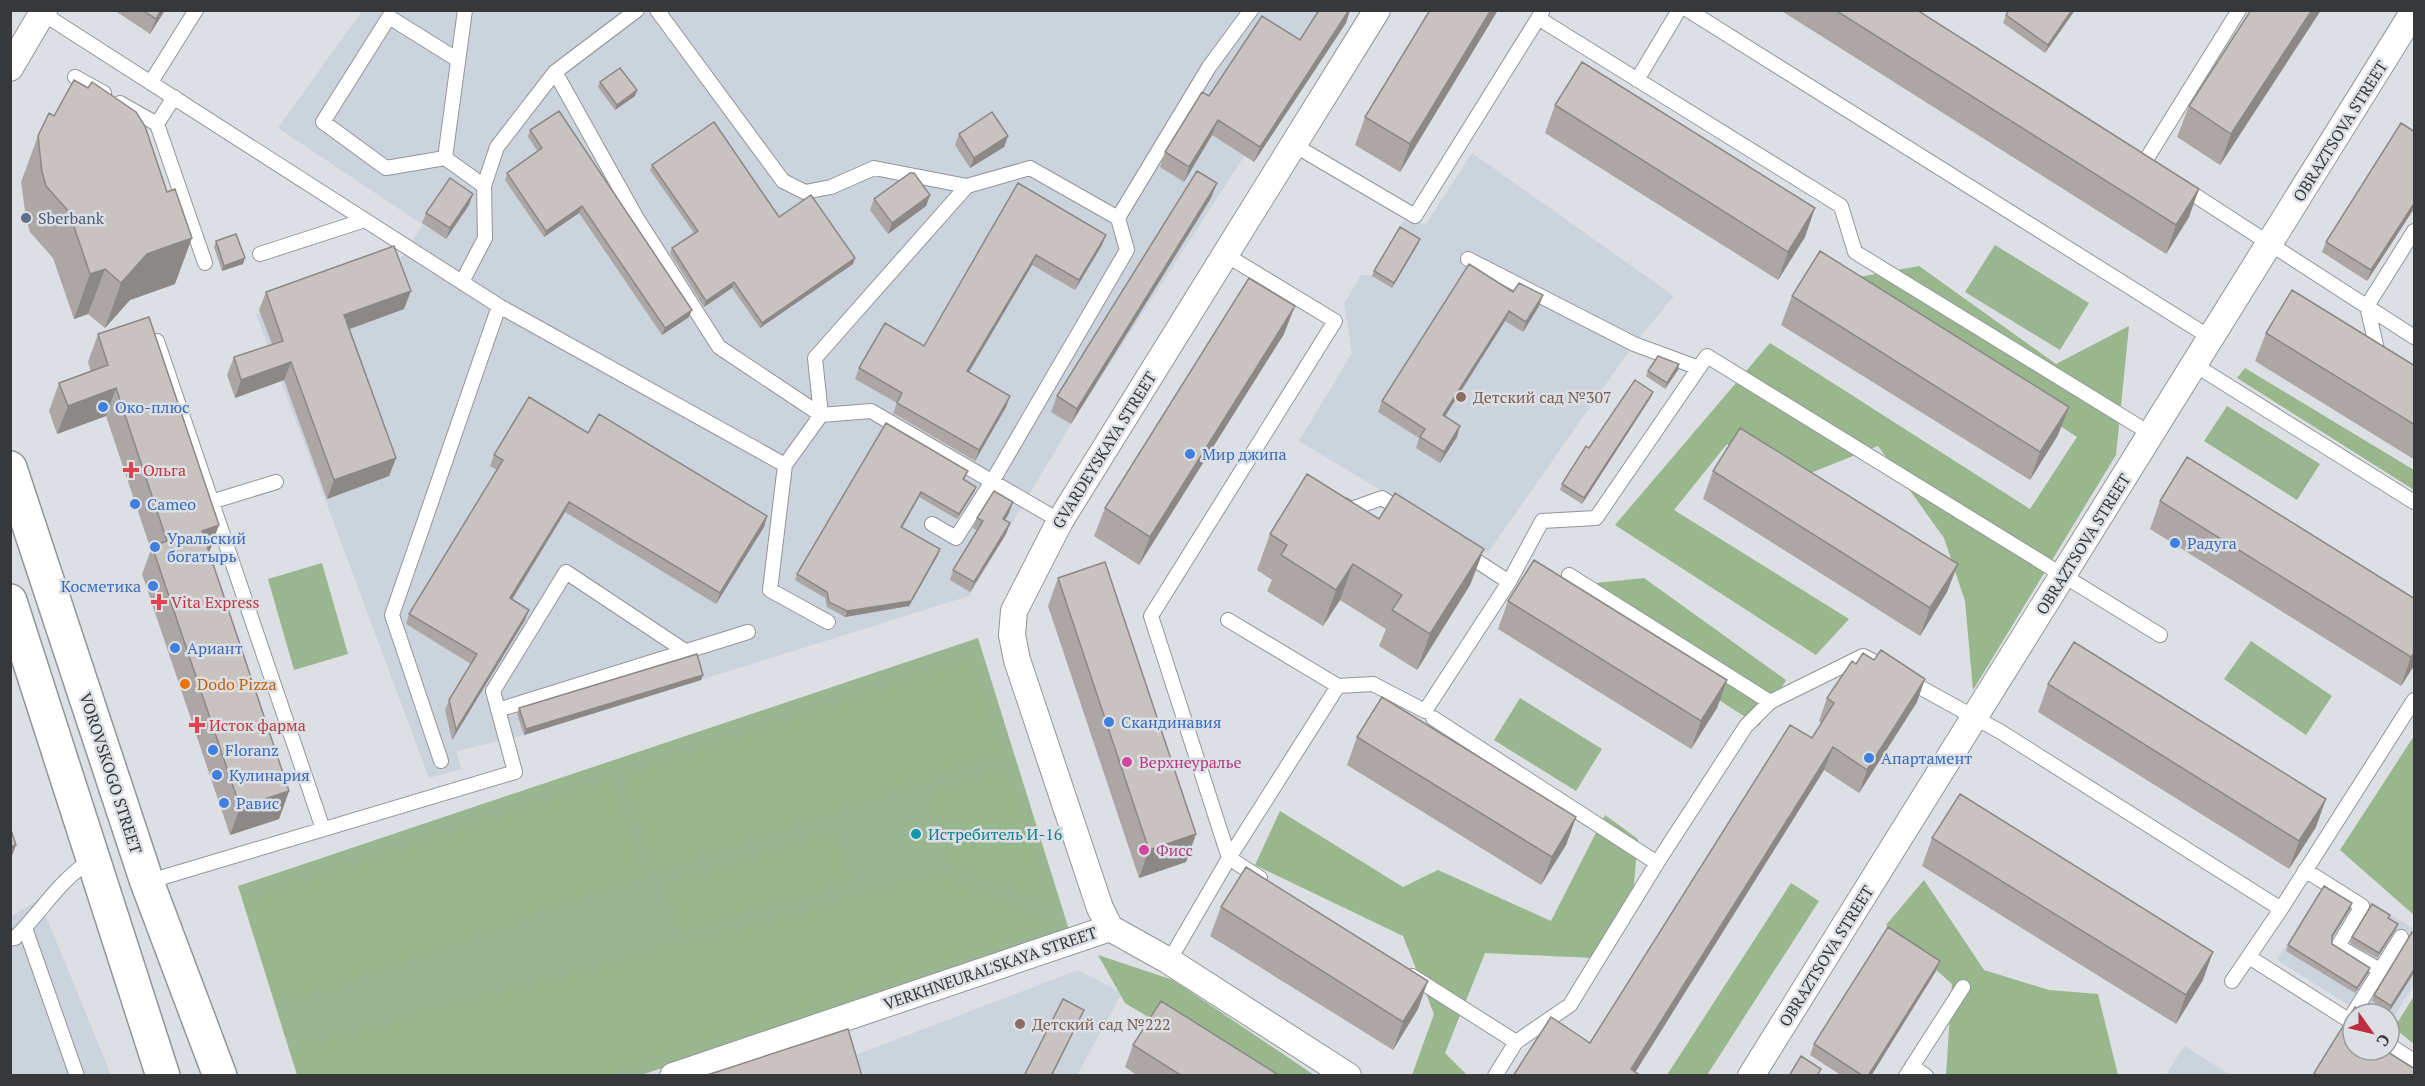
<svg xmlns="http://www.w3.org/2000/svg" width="2425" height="1086" font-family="'PT Serif',serif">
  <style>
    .built { fill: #cbd3dd }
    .green { fill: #99b690 }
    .forest { fill: #98b78d }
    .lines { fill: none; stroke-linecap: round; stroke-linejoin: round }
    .service-casing { stroke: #929599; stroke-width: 16 }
    .minor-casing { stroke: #929599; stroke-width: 28 }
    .secondary-casing { stroke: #929599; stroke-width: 36 }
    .service { stroke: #fff; stroke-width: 14 }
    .minor { stroke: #fff; stroke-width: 26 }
    .secondary { stroke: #fff; stroke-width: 33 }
    .wall { fill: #aca7a5 }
    .shaded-wall { fill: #8c8886 }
    .building { fill: #c8c2c0; stroke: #8c8886; stroke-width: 1.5 }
    .service-dot { fill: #5c6f8a; stroke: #dcdfe3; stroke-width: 2 }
    .education-dot { fill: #8d6e63; stroke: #dcdfe3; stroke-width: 2 }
    .shop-dot { fill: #3f7fe0; stroke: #dcdfe3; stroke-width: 2 }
    .health-dot { fill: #e0444e; stroke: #dcdfe3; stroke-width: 2 }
    .food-dot { fill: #e8710a; stroke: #dcdfe3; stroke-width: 2 }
    .hotel-dot { fill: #d1479c; stroke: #dcdfe3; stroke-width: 2 }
    .culture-dot { fill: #0f9aa8; stroke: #dcdfe3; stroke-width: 2 }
    .labels { text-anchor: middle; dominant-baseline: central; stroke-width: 5; stroke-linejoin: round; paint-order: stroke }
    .street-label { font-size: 16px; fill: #363839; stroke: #dcdfe3 }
    .service-label { font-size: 16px; fill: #4e5e75; stroke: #dcdfe3; text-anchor: start }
    .education-label { font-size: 16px; fill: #785e54; stroke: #dcdfe3; text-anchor: start }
    .shop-label { font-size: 16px; fill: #366cbe; stroke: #dcdfe3; text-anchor: start }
    .health-label { font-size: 16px; fill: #be3a42; stroke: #dcdfe3; text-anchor: start }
    .food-label { font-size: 16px; fill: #c56008; stroke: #dcdfe3; text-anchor: start }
    .hotel-label { font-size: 16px; fill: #b23c85; stroke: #dcdfe3; text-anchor: start }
    .culture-label { font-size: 16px; fill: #0d838f; stroke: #dcdfe3; text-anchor: start }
  </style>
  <rect width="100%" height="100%" fill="#dcdfe3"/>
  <path class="built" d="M362 11H1338L1071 424 969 596 524 735 457 751 461 769 429 778 256 314 394 268 423 225 278 128Z
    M1472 153 1674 296 1634 344 1487 554 1299 441 1352 353 1344 304 1361 275 1372 276 1403 221 1426 224Z
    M2329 876 2414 929V984L2389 1025V1014H2363L2277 960Z
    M39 899 111 1075 11 1076V917Z
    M1078 970 1122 993 1077 1075H858L853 1056Z
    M2184 1046H2185L2230 1075H2166Z"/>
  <path class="green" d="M1995 245 2089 303 2060 350 1965 292Z
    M2227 406 2320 464 2297 500 2204 441Z
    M322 563 348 654 294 670 268 579Z
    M978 638 1070 933 641 1075H297L238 886Z
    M2251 641 2332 696 2306 735 2224 679Z
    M1520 698 1602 749 1576 791 1494 740Z"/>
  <path class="forest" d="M1919 266 2056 364 2129 326 2116 455 1973 690 1965 601 1944 538 1878 446 1793 480 1727 444 1674 510 1849 619 1816 655 1615 525 1770 343 2030 509 2077 437 1837 281Z
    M2245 368 2414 470V490L2237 378Z
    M1644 578 1786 680 1759 726 1547 588Z
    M972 659 1003 752 654 870 624 776Z
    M2414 736V915L2340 850Z
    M1009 768 1051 901 952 864 930 795Z
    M613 780 644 874 324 990 275 999 245 903Z
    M1280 811 1403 887 1438 870 1551 921 1605 815 1638 839 1631 916 1592 958 1485 953 1445 1053 1466 1074 1412 1075 1434 1014 1403 936 1255 865Z
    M836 831 851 880 680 931 666 886Z
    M944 875 1055 926 608 1075H299L291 1050Z
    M1924 880 1984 970 2049 990 2098 994 2118 1075H1946L1952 984 1886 925Z
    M1791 883 1819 901 1707 1075H1667Z
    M1098 955 1173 980 1314 1075H1244L1125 1003Z
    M2414 996V1044L2394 1028Z"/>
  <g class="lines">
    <defs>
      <path id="service" d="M465 10 445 158 484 186
        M657 10 783 181 805 192 831 187 874 168 967 186
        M1688 10 2211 338
        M42 13 499 306 785 465
        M1538 18 1841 206 1855 252 2151 434
        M555 72 636 217 719 347 821 415 871 411 1060 521
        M75 77 104 93
        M1637 80 1679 10
        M151 82 196 10
        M120 103 157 124 205 263
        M157 124 174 97
        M1294 145 1415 216 1542 12
        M445 158 386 168 323 122 389 17 458 60
        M2153 169 2144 163 2239 10
        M2182 187 2414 337
        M260 254 365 220
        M1226 255 1335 321 1151 616 1229 858 1260 878
        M1468 259 1634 344 1699 368
        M462 282 485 238 484 186 497 147 555 72 637 10
        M157 341 323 829
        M2379 358 2367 306 2414 231
        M2195 365 2414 502
        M211 502 276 482
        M1344 505 1351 509 1382 498 1405 513
        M932 524 956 538 993 480 1127 250 1118 218
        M1463 552 1509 582
        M1569 575 1770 702
        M1228 620 1338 686
        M828 622 770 590 785 465 821 415 815 358 967 186 1030 168 1118 218 1209 67 1251 10
        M1907 680 2001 732 2281 909
        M498 710 748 632
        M1433 718 1657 863
        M441 761 392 615 499 306
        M2305 870 2362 906 2338 946 2380 970
        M147 882 515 772 493 691 566 572 685 651
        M25 928 77 1076
        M10 939 15 938C42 911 60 879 93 859
        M2249 957 2353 1023
        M1169 961 1229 858 1338 686 1373 684 1425 711 1509 582 1542 521 1596 518 1707 356 2160 635
        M1412 976 1516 1042
        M2232 981 2281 909 2414 700
        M2349 1020 2401 937
        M2389 1045 2414 1061
        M1912 1066 1926 1076
        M1495 1076 1516 1042 1570 1005 1657 863 1746 726 1770 702 1863 656 1877 663
        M1906 1076 1963 987"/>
      <path id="minor" d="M10 68 44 10
        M1110 928 1100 908 1017 660 1012 635 1014 611 1060 521 1377 10
        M673 1076 1110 928 1169 961 1348 1076
        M1751 1076 2414 11"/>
      <path id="secondary" d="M10 468 147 882 220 1076
        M10 601 163 1076"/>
    </defs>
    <use href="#service" class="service-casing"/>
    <use href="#minor" class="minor-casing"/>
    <use href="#secondary" class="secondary-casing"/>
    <use href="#service" class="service"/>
    <use href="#minor" class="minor"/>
    <use href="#secondary" class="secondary"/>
  </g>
  <path class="wall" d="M114 10H165L150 34Z
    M1319 10H1350L1346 23 1254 162 1212 135 1184 182 1160 167 1165 152 1209 96 1300 40Z
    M1430 10H1498L1400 172 1355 145 1365 117Z
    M1780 10H1917L2189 217 2166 254Z
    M2075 10 2045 53 2003 23 2006 15Z
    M2321 10 2220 165 2177 137 2189 106Z
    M600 82 637 90 635 96 615 110 598 87Z
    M88 88 175 284 130 300 105 328 88 314 74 319 53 258 30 232 26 218 21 182 38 136 54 116Z
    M1555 105 1805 237 1778 280 1545 133Z
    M530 130 689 317 662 335 579 213 544 237 505 180 507 173 538 152 528 137Z
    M2415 132V207L2367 281 2322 252 2326 242Z
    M959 134 1008 136 1004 147 970 168 955 145Z
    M652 165 779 217 853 264 760 328 732 288 704 307 670 253 672 248 694 233 650 170Z
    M1018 183 1102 245 1075 290 1032 265 969 372 1006 407 975 461 893 413 897 403 855 379 859 368 924 346Z
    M930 195 926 206 888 234 870 210 874 199Z
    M1211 198 1071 424 1051 412 1057 396Z
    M469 205 446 239 422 223 426 213Z
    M1420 239 1418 244 1392 288 1372 276 1374 271Z
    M216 241 243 264 222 271 214 247Z
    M266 292 404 309 350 329 396 458 389 476 327 499 284 380 235 398 227 375 234 357 272 344 259 310Z
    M1513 292 1543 295 1539 306 1523 332 1505 321 1445 416 1457 437 1440 463 1416 448 1419 438 1378 412 1382 401Z
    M1792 296 2058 435 2030 480 1781 325Z
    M2266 333 2415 366V460L2255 361Z
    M98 334 209 552 289 791 279 819 230 835 142 574 151 550 106 416 57 434 49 411 59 383 91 372 88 362Z
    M1284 334 1139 565 1094 536 1105 508Z
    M1679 364 1678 370 1665 389 1646 376 1648 371Z
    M1653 392 1651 397 1582 504 1560 490 1562 484 1589 448Z
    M886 423 966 477 964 480 976 487 974 492 957 519 919 497 902 528 940 549 938 555 909 606 845 617 827 607 825 598 795 580 797 574Z
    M588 433 767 516 764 527 716 604 565 512 512 600 525 620 452 740 445 710 449 700 471 664 406 624 409 614 497 470 490 466 494 455Z
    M1713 471 1947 592 1920 636 1703 499Z
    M2160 501 2415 599V664L2401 686 2150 529Z
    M1013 502 1009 513 1005 520 1010 523 1006 534 970 592 950 580 953 570 978 531 973 528 977 518Z
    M1379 519 1484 549 1470 585 1417 670 1379 646 1386 629 1340 600 1323 626 1267 591 1272 580 1257 570 1270 534Z
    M1058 578 1196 834 1186 862 1139 878 1048 606Z
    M1508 601 1727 680 1717 708 1691 749 1498 629Z
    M703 675 701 680 524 735 517 714 519 708Z
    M2048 684 2316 827 2289 869 2038 712Z
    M1827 698 1917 702 1859 793 1824 770 1635 1072 1590 1043 1812 738 1822 723 1819 721Z
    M1357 737 1576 817 1566 845 1541 885 1347 765Z
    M1932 838 2203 980 2176 1024 1922 866Z
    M2352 903 2350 909 2332 938V944L2370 968 2368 973 2355 993 2286 951 2288 945Z
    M1221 907 1418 1009 1393 1050 1210 936Z
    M2398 924 2396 929 2377 958 2350 943 2352 937Z
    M2415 934V971L2389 1012 2372 1001 2374 995Z
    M1936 971 1871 1076H1842L1810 1055 1814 1044Z
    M1133 1045 1280 1076H1138L1125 1067Z"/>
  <path class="shaded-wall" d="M161 10H165L150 34 156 19Z
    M1349 10H1350L1346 23 1254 162 1260 147Z
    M1491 10H1498L1400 172 1410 144Z
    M2072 10H2075L2045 53 2048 45Z
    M2312 10H2321L2220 165 2231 134Z
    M637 90 635 96 615 110 617 105Z
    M1218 120 1212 135 1184 182 1189 167Z
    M1008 136 1004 147 970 168 974 158Z
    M1217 183 1211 198 1071 424 1077 409Z
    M2199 189 2189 217 2166 254 2176 225Z
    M473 194 469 205 446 239 450 228Z
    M930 195 926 206 888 234 892 223Z
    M2415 202V207L2367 281 2371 270Z
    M582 206 579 213 544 237 546 231Z
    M1815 208 1805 237 1778 280 1788 252Z
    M1106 235 1102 245 1075 290 1079 280Z
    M192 238 175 284 130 300 105 328 121 283 147 254Z
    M1420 239 1418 244 1392 288 1394 283Z
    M1036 255 1032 265 963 382 967 371Z
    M245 258 243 264 222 271 224 266Z
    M855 258 853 264 760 328 762 323Z
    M105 269 88 314 74 319 90 274Z
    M734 282 732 288 704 307 706 301Z
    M411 291 404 309 338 333 344 315Z
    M1543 295 1539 306 1523 332 1526 322Z
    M1295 306 1284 334 1139 565 1150 537Z
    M692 310 689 317 662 335 665 328Z
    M1509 311 1505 321 1439 426 1443 415Z
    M291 362 284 380 235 398 241 380Z
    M1679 364 1678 370 1665 389 1667 383Z
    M116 388 106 416 57 434 68 406Z
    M1653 392 1651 397 1582 504 1584 498Z
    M1010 396 1006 407 975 461 979 450Z
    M2069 407 2058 435 2030 480 2040 452Z
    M1460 426 1457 437 1440 463 1444 452Z
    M396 458 389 476 327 499 334 480Z
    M976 487 974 492 957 519 959 514Z
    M921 492 919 497 899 533 901 527Z
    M569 502 565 512 506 609 510 598Z
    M1013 502 1009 513 999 530 1003 519Z
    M767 516 764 527 716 604 720 593Z
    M1010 523 1006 534 970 592 974 582Z
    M219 525 209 553 202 531Z
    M940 549 938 555 909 606 845 617 847 611Z
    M1484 549 1470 585 1417 670 1430 634Z
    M1353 564 1340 600 1323 626 1336 590Z
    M1958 564 1947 592 1920 636 1930 608Z
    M529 610 525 620 452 740 456 730Z
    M2415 652V664L2401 686 2411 657Z
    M703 675 701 680 524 735 526 729Z
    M1925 679 1917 702 1859 793 1867 770Z
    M1727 680 1717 708 1691 749 1701 721Z
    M1833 747 1824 770 1633 1076 1631 1069Z
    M289 791 279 819 230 835 240 807Z
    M2326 799 2316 827 2289 869 2299 841Z
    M1576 817 1566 845 1541 885 1552 857Z
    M1196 834 1186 862 1139 878 1149 850Z
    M16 845 12 856H10V847Z
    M2352 903 2350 909 2330 941 2332 936Z
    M2398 924 2396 929 2377 958 2379 953Z
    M2213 952 2203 980 2176 1024 2186 995Z
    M1940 961 1936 971 1871 1076H1868Z
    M2370 968 2368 973 2355 993 2357 988Z
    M2415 968V971L2389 1012 2391 1006Z
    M1428 981 1418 1009 1393 1050 1403 1022Z
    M1084 1010 1052 1076H1051Z
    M2398 1034 2387 1062 2379 1076 2387 1050H2389V1047Z"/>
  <path class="building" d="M142 10H161L156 19Z
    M1319 10H1349L1260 147 1218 120 1189 167 1165 152 1202 92 1209 96 1262 16 1300 40Z
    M1430 10H1491L1410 144 1365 117Z
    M1835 10H1917L2199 189 2176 225Z
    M2009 10H2072L2048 45 2006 15Z
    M2251 10H2312L2231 134 2189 106Z
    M1582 62 1815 208 1788 252 1555 105Z
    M620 68 637 90 617 105 600 82Z
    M74 80 88 88 92 82 136 112 145 126 167 192 175 189 192 238 147 254 121 283 105 269 90 274 69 212 46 186 42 172 38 136 49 113 54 116Z
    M559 111 692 310 665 328 582 206 546 231 507 173 542 148 530 130Z
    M992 112 1008 136 974 158 959 134Z
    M714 122 779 217 811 195 855 258 762 323 734 282 706 301 672 248 698 231 652 165Z
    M2401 123 2415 132V202L2371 270 2326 242Z
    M1197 171 1217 183 1077 409 1057 396Z
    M910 173H914L930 195 892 223 874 199Z
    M450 178 473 194 450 228 426 213Z
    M1018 183 1106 235 1079 280 1036 255 967 371 1010 396 979 450 897 403 902 393 859 368 885 323 924 346Z
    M1400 227 1420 239 1394 283 1374 271Z
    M236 234 245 258 224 266 216 241Z
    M394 246 411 291 344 315 396 458 334 480 291 362 241 380 234 357 283 341 266 292Z
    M1820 251 2069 407 2040 452 1792 296Z
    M1469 264 1513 292 1519 283 1543 295 1526 322 1509 311 1443 415 1460 426 1444 452 1420 437 1425 429 1382 401Z
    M1249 278 1295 306 1150 537 1105 508Z
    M2292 290 2415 366V425L2266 333Z
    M149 317 219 525 202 531 289 791 240 807 152 546 167 541 116 388 68 406 59 383 108 365 98 334Z
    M1658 356 1679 364 1667 383 1648 371Z
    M1635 380 1653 392 1584 498 1562 484 1586 446 1589 448Z
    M529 397 588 433 599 414 767 516 720 593 569 502 510 598 529 610 456 730 449 700 477 654 409 614 503 460 494 455Z
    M886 423 968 471 963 479 976 487 959 514 921 492 901 527 940 549 911 601 847 611 829 602 827 592 797 574Z
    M1740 428 1958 564 1930 608 1713 471Z
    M2187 457 2415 599V652L2411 657 2160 501Z
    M1307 474 1379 519 1395 493 1484 549 1430 634 1392 610 1402 595 1353 564 1336 590 1281 555 1287 545 1270 534Z
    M994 491 1013 502 1003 519 1010 523 974 582 953 570 983 521 977 518Z
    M1534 560 1727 680 1701 721 1508 601Z
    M1105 562 1196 834 1149 850 1058 578Z
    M2074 642 2326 799 2299 841 2048 684Z
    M1881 650 1925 679 1867 770 1833 747 1631 1069 1641 1076H1513L1551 1017 1590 1043 1790 725 1812 738 1834 703 1827 698 1852 661 1856 664 1863 653 1874 660Z
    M697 654 703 675 526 729 519 708Z
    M1382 697 1576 817 1552 857 1357 737Z
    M1960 794 2213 952 2186 995 1932 838Z
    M10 827 16 845 10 847Z
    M1246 867 1428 981 1403 1022 1221 907Z
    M2324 886 2352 903 2332 936V944L2370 968 2357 988 2288 945Z
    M2372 904 2390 915 2388 918 2398 924 2379 953 2352 937Z
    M1888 927 1940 961 1868 1076H1863L1814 1044Z
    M2412 932 2415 934V968L2391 1006 2374 995Z
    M1063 999 1084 1010 1051 1076H1024Z
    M1161 1001 1280 1076H1182L1133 1045Z
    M2355 1007 2366 1014H2353V1050H2387L2386 1051 2415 1069V1076H2318L2314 1073Z
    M2389 1028 2398 1034 2389 1047Z
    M848 1029 862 1076H704Z
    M1801 1056 1821 1069 1817 1076H1789Z"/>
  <circle class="service-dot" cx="26" cy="218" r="6"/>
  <g class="education-dot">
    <circle cx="1461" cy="397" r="6"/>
    <circle cx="1020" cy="1024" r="6"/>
  </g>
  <g class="shop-dot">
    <circle cx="103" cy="407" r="6"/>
    <circle cx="1190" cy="454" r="6"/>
    <circle cx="135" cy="504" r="6"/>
    <circle cx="2175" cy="543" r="6"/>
    <circle cx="155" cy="547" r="6"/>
    <circle cx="153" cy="586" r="6"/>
    <circle cx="175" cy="648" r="6"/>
    <circle cx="1109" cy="722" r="6"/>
    <circle cx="213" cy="750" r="6"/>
    <circle cx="1869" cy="758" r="6"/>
    <circle cx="217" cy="775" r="6"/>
    <circle cx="224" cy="803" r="6"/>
  </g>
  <g class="health-dot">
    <path d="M128 461h6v6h6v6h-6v6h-6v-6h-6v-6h6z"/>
    <path d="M156 593h6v6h6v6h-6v6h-6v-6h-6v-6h6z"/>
    <path d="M194 716h6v6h6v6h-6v6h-6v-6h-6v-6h6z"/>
  </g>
  <circle class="food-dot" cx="185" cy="684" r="6"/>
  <g class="hotel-dot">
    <circle cx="1127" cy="762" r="6"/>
    <circle cx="1144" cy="850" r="6"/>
  </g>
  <circle class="culture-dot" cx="916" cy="834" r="6"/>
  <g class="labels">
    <g class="street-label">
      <text transform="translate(2340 131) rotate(-58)">OBRAZTSOVA STREET</text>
      <text transform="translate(1104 450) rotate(-58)">GVARDEYSKAYA STREET</text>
      <text transform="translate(2083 544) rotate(-58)">OBRAZTSOVA STREET</text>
      <text transform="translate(111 773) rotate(72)">VOROVSKOGO STREET</text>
      <text transform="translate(1826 956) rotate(-58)">OBRAZTSOVA STREET</text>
      <text transform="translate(990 968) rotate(-19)">VERKHNEURAL'SKAYA STREET</text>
    </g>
    <g class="service-label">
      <text x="38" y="218">Sberbank</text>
    </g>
    <g class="education-label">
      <text x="1473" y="397">Детский сад №307</text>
      <text x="1032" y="1024">Детский сад №222</text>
    </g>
    <g class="shop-label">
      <text x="115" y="407">Око-плюс</text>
      <text x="1202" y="454">Мир джипа</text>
      <text x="147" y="504">Cameo</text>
      <text x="167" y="538">Уральский<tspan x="167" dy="18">богатырь</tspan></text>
      <text x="2187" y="543">Радуга</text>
      <text x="141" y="586" text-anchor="end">Косметика</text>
      <text x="187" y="648">Ариант</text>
      <text x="1121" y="722">Скандинавия</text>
      <text x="225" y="750">Floranz</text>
      <text x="1881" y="758">Апартамент</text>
      <text x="229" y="775">Кулинария</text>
      <text x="236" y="803">Равис</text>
    </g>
    <g class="health-label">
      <text x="143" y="470">Ольга</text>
      <text x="171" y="602">Vita Express</text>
      <text x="209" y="725">Исток фарма</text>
    </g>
    <g class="food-label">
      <text x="197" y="684">Dodo Pizza</text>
    </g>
    <g class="hotel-label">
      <text x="1139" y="762">Верхнеуралье</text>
      <text x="1156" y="850">Фисс</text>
    </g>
    <g class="culture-label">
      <text x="928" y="834">Истребитель И-16</text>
    </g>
  </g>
  <rect width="2425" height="1086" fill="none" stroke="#363839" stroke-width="24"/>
  <g transform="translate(2371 1032) rotate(124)"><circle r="28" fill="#dcdfe3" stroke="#9a9c9f" stroke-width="1.5"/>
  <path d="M0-4.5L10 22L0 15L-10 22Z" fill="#bf2e3e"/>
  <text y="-9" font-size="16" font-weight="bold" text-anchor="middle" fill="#363839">С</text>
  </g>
</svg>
